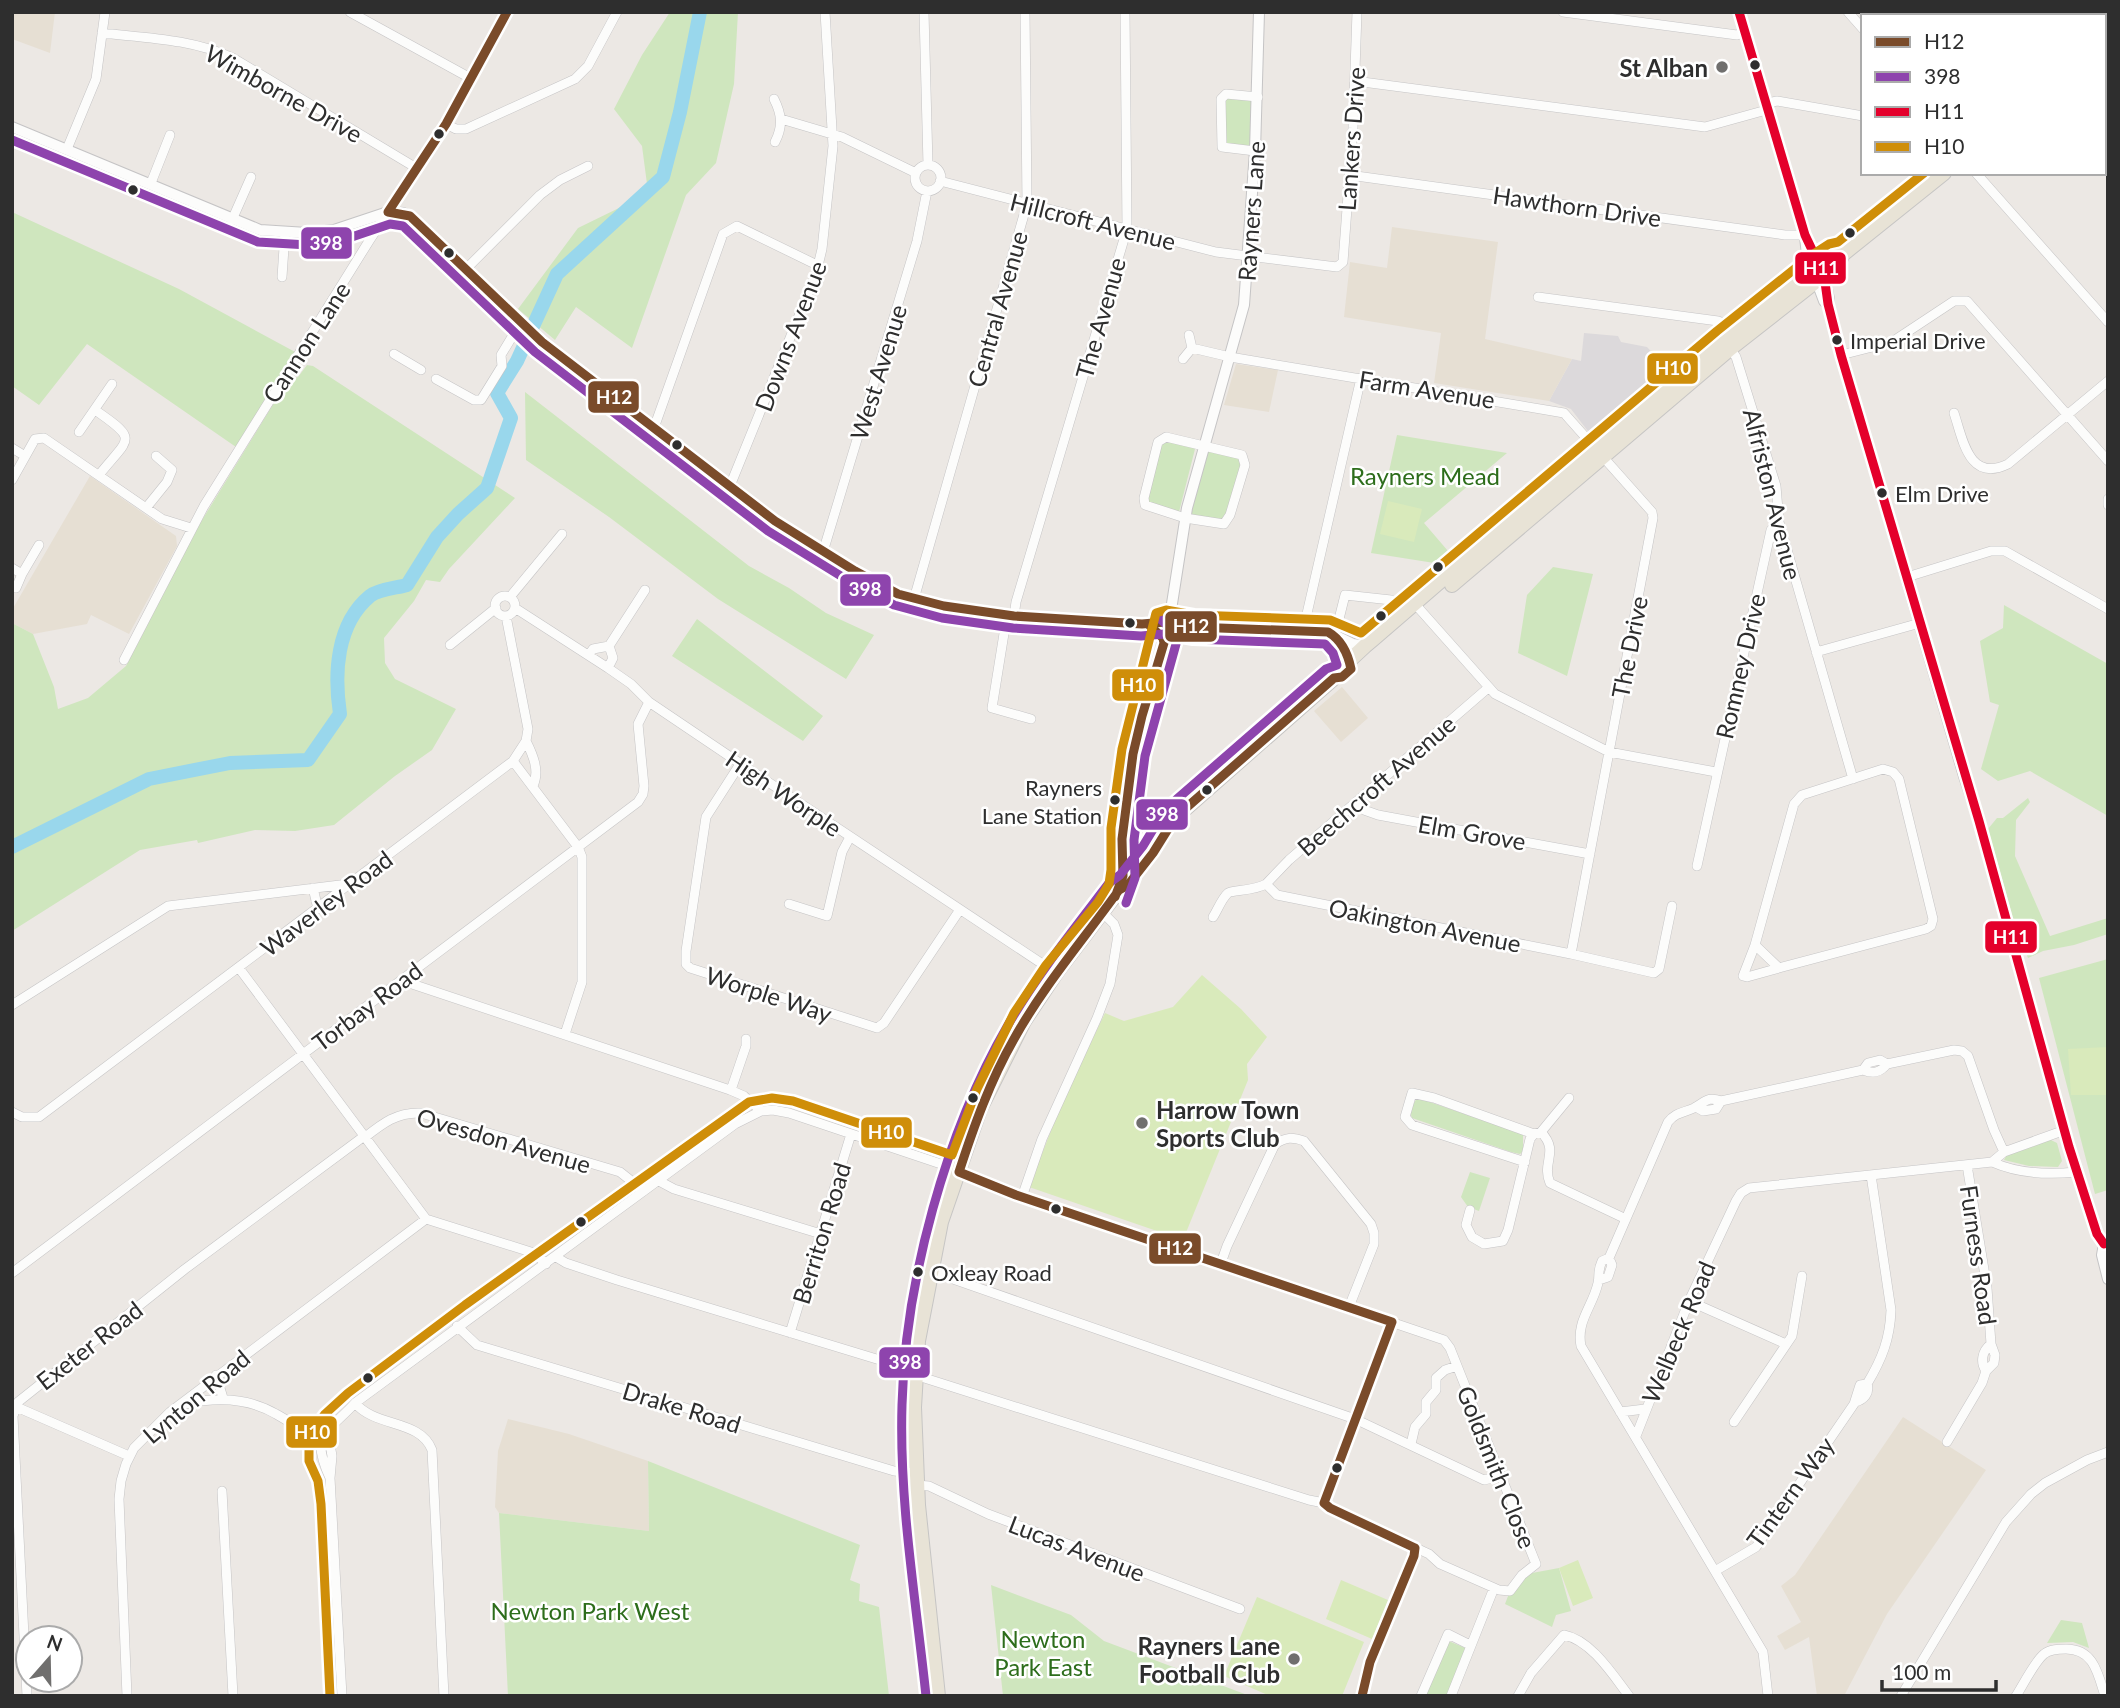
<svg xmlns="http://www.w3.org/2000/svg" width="2120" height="1708" font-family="Lato,sans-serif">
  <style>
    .industrial { fill: #dcd9db }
    .education { fill: #e6dfd3 }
    .green { fill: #cfe6be }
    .pitch { fill: #d9eabb }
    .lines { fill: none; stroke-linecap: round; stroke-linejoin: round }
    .river { stroke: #99d7ec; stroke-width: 14 }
    .minor-casing { stroke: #c5c4c5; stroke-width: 10 }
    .tertiary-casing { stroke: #c5c4c5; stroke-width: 12 }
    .primary-casing { stroke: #c6c5c4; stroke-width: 16 }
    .minor { stroke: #fcfcfb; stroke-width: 9 }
    .tertiary { stroke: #fcfcfb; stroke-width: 10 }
    .primary { stroke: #e8e3d6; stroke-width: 14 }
    .bus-1-casing { stroke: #fff; stroke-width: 14 }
    .bus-2-casing { stroke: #fff; stroke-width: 14 }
    .bus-3-casing { stroke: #fff; stroke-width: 14 }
    .bus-4-casing { stroke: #fff; stroke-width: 14 }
    .bus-1 { stroke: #7a4b2a; stroke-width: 9 }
    .bus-2 { stroke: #8e44ad; stroke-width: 9 }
    .bus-3 { stroke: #e4002b; stroke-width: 9 }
    .bus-4 { stroke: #cf8e09; stroke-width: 9 }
    .bus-dot { fill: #2e2e2e; stroke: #fff; stroke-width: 2.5 }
    .poi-dot { fill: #706f6e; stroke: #fff; stroke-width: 2.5 }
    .labels { text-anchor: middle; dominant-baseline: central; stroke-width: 5; stroke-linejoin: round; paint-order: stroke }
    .bus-label { font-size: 22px; fill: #2e2e2e; stroke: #fff; text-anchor: start }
    .poi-label { font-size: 24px; font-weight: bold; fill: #2e2e2e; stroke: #fff; text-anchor: end }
    .street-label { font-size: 24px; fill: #2e2e2e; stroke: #fff }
    .park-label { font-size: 24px; fill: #2d6d1b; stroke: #fff }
    .line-badge { stroke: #fff; stroke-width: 2.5 }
    .badge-label { font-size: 19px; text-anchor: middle; font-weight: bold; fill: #fff }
  </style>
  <rect width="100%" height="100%" fill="#ece8e4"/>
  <path class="industrial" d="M1584 333 1618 336 1621 342 1647 347 1672 374 1594 439 1571 409 1549 401 1572 359 1581 361Z"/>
  <path class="education" d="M12 12H55L50 53 12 39Z
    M1392 227 1498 242 1485 339 1572 359 1549 401 1434 383 1441 333 1344 317 1350 262 1387 268Z
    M1236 364 1278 370 1269 412 1224 405Z
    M90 476 176 536 177 546 129 634 91 615 87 624 33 634 12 623V610Z
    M1342 687 1368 718 1341 742 1314 711Z
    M1903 1417 1986 1470 1887 1614 1844 1696H1817L1809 1637 1785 1650 1777 1636 1801 1622 1781 1586 1795 1575Z
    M508 1419 569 1434 648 1461 649 1531 499 1513 495 1507 498 1451Z"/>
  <path class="green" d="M670 12H738L734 84 716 163 686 195 632 348 576 307 555 340 518 309 578 228 623 206 647 184 642 146 614 109 642 55Z
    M1225 98 1253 100 1250 147 1222 146Z
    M12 212 179 289 297 353 236 447 87 344 39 405 12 386Z
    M307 365 313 366 515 498 449 569 440 582 426 580 414 601 384 638 385 663 395 679 456 709 432 750 395 776 334 825 295 831 255 830 198 843 197 840 140 850 12 931V623L33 634 54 687 58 709 88 698 126 666 199 525 288 380 298 377Z
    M525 392 749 566 789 588 826 613 874 635 846 679 718 599 609 517 526 460Z
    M1397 435 1507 453 1424 523 1454 558 1447 565 1371 553Z
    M1163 438 1196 445 1178 516 1145 505Z
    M1207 447 1245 458 1228 521 1188 519Z
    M1553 567 1593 574 1567 676 1518 653 1527 595Z
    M2004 605 2108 664V816L2030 771 1998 781 1981 769 1999 705 1990 702 1980 641 2003 628Z
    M697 619 823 716 803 741 672 656Z
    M2028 798 2030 802 2016 820 2015 856 2050 936 2108 918V934L2074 945 2043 951 2028 958 2013 918 1988 829 1997 818H2003Z
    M2108 959V1190L2095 1194 2039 978Z
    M1418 1098 1520 1133 1523 1135V1151L1520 1154 1511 1152 1412 1118C1409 1112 1413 1102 1418 1098Z
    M2051 1140 2057 1143 2062 1161 2058 1167 2029 1166 2004 1160 2006 1156 2028 1146Z
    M1470 1172 1490 1178 1479 1211 1468 1207 1461 1197Z
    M648 1461 860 1545 850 1580 860 1584 859 1601 879 1607 889 1696H508L499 1513 649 1531Z
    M1559 1568 1571 1611 1556 1615 1552 1627 1505 1604 1510 1591 1522 1575Z
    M991 1585 1071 1615 1104 1641 1250 1696H1003Z
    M2061 1620 2082 1623 2089 1648 2073 1642 2047 1643Z
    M1446 1640 1468 1649 1446 1696 1425 1695Z"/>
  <path class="pitch" d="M1388 501 1422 509 1414 542 1380 534Z
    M1202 975 1241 1009 1267 1037 1247 1064 1248 1080 1183 1240 1029 1187 1061 1105 1105 1013 1124 1021 1173 1007Z
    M2108 1047V1095H2071L2068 1049Z
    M1578 1560 1593 1598 1573 1606 1559 1568Z
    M1341 1580 1388 1600 1372 1639 1326 1619Z
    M1257 1597 1364 1642 1342 1696H1270L1224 1676Z"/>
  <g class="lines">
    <path class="river" d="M12 847 149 779 230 763 308 760 340 714C334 674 336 624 370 596 379 589 397 588 407 585L437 537 458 514 487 488 511 418 497 393 517 361 557 274 663 177 680 112 700 12"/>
    <defs>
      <path id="minor" d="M350 12 472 79
        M924 12 928 165
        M1563 12 1737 35 1745 32
        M1848 12 1863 29
        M1973 12 1976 16
        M2098 12 2101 16
        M102 33C147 38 192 39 233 58L418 169
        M1355 81 1705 127 1770 109
        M774 99C782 115 783 126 775 142
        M1768 103 1777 101 1863 116
        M781 119 842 137 916 173
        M446 124 456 129H466L575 79 588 66 617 12
        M67 149 96 79 105 12
        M1255 151 1222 147 1221 99 1226 94 1258 97
        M915 178a13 13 0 1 1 26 0a13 13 0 1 1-26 0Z
        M2104 166 2108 170
        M1976 173 2108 322
        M1349 175 1785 235H1805
        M940 181 1216 252 1337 267 1343 262 1353 128 1357 12
        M151 183 170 135
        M232 220 251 177
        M467 268 540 195 560 180 588 166
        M282 277 285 233
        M1538 297 1718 321 1726 324 1735 332
        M1189 335 1192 348 1230 357 1564 413 1652 512 1653 518 1571 954
        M1728 345 1736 357 1776 486 1779 522 1853 779
        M394 354 421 370
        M1841 355 1892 342 1954 301H1967L2108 461
        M1183 359 1192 348
        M436 379 474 400H481L502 366 501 355 521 322
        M95 410C140 441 129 437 99 475
        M1954 413C1963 440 1969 483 2008 464L2108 381
        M654 428 723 234 737 226 819 266
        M79 432 112 384
        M1166 437 1242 455 1245 465 1230 515 1224 524 1185 518 1145 505 1144 498 1158 442Z
        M12 448 25 456
        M12 480 35 439 44 438 162 519 191 528
        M730 486 816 274 822 249 833 146 825 12
        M2108 499V505
        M146 508 167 482 172 470 156 456
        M823 552 917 241 927 191
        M12 568 22 574 39 545
        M1907 577 1991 551H2005L2108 609
        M16 588 22 574
        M495 606a10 10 0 1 1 20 0a10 10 0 1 1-20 0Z
        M510 597 562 534
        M914 599 1027 204 1025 12
        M1415 604 1495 694 1609 752 1716 772
        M515 608 608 668 631 684 649 702 735 760 1056 973
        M1007 615 992 708 1031 719
        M1014 616 1016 602 1127 229 1125 12
        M1303 631 1361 378
        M1335 635 1345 595 1391 600 1405 612
        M450 645 496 608
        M609 646 645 590
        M1816 652 1920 623
        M589 655 593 649 609 646 613 658 608 668
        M124 660 204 506 369 241 446 124 472 79 507 12
        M526 741C533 755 540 771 533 786
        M513 761 578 847 582 857V982L565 1034
        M740 764 706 817 686 951V964L690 968 877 1028 884 1023 959 911
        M1883 769 1893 772 1899 779 1933 919 1931 926 1926 929 1779 968 1755 945 1794 804 1802 795Z
        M1357 802 1364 810 1378 815 1590 854
        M1697 866 1771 530 1779 522
        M1266 884 1289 860 1488 688
        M313 888 318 909
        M789 904 827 916 842 852 850 837
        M1213 917C1217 911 1222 898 1228 893 1232 890 1254 891 1266 884L1277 895 1571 954 1654 973 1659 969 1672 906
        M1755 945 1743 976 1747 977 1779 968
        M239 968 426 1219 534 1253 546 1264
        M406 978 409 983 730 1090 744 1096 761 1111
        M12 1005 168 906 348 884
        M1863 1070C1873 1074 1880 1073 1887 1064
        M731 1090 746 1046V1039
        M1696 1107 1703 1111 1716 1109 1721 1101
        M12 1112 22 1117H39L513 761 526 741 528 729 506 616
        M1541 1132 1569 1098
        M364 1138C383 1123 397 1112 421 1113L620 1172 644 1191
        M1525 1162 1412 1125 1405 1117 1412 1093 1434 1098 1534 1134
        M1992 1162 2004 1152 2065 1130
        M659 1181 674 1189 821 1234
        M1022 1197 1042 1139 1097 1018 1110 984 1118 935 1114 924 1103 913
        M1470 1210 1466 1225 1472 1237 1484 1244 1503 1241 1508 1230 1530 1139 1534 1134 1541 1132C1560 1152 1541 1162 1550 1183L1626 1219
        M556 1257 566 1263 617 1280 916 1371
        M1221 1263 1227 1246 1275 1144C1286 1137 1292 1137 1304 1141L1371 1224 1374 1233V1244L1349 1307
        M930 1271 1355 1419 1484 1480 1501 1476
        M12 1273 638 802 643 794 644 786 638 724 649 702
        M1599 1280 1608 1277 1612 1265 1609 1258
        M1689 1301 1786 1344
        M457 1326 477 1345 894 1471 915 1473
        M790 1333 851 1134
        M1986 1371C1980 1362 1982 1351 1991 1344
        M216 1375 223 1398
        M915 1375 1309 1500 1324 1503
        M1855 1402C1864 1400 1870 1393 1867 1384
        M355 1403C376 1428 420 1419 432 1450L444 1696
        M185 1404C216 1397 247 1397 276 1414 296 1425 303 1433 325 1440
        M12 1405 129 1456
        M1620 1412 1645 1409
        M1734 1422 1792 1336 1802 1276
        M328 1432 332 1456 330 1478 342 1696
        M1636 1436 1689 1301 1736 1201 1741 1193 1749 1188 1992 1162C2019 1174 2048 1175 2076 1172
        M1947 1442 1982 1383 1986 1371 1994 1363 1995 1355 1991 1344 1987 1288 1967 1165
        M1411 1444 1415 1427 1426 1414V1402L1436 1390V1378L1445 1370 1457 1366
        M330 1478C309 1432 327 1434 355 1403L735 1124 761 1111 773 1110 789 1113 944 1165 974 1179 1016 1195 1444 1340 1450 1348 1536 1564 1522 1575 1510 1591 1499 1590 1440 1564 1429 1554 1330 1508 1324 1503 1392 1322
        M916 1485 929 1486 988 1514 1240 1609
        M222 1491 233 1696
        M1715 1571 1756 1547 1854 1404 1860 1385 1867 1384C1882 1359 1890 1339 1891 1310L1871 1175
        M27 1696 13 1416 18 1402 185 1269 363 1137
        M127 1696 119 1499 121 1481 126 1464 134 1448 170 1412 426 1219
        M1362 1696 1370 1662 1414 1556 1415 1548
        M1421 1696 1448 1634 1470 1645
        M1451 1696 1494 1588
        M1518 1696 1531 1673 1564 1635C1591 1640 1613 1675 1629 1696
        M1768 1696 1763 1652 1581 1346C1576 1321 1593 1306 1598 1283 1600 1274 1597 1272 1602 1261L1609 1258 1668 1122C1676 1112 1683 1113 1694 1108 1705 1102 1708 1096 1721 1101L1863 1070 1868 1063 1880 1060 1887 1064 1954 1050 1962 1051 1968 1056 1994 1130 2004 1152
        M1901 1696 2006 1522 2031 1494 2045 1483 2087 1460 2108 1452
        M2016 1696C2023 1685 2035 1661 2044 1654 2050 1649 2059 1649 2066 1649 2094 1649 2098 1674 2105 1696"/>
      <path id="tertiary" d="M1739 12 1805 235 1824 275 1829 299 1828 304 1841 355 1964 776 1979 821 2069 1147 2097 1234 2104 1244 2102 1255 2108 1279
        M12 127 260 230 307 233 334 230 388 212 403 213 410 216 542 342 775 521 855 571 898 594 944 606 1014 616 1142 624 1165 622 1193 627 1328 632 1353 644 1365 646
        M1805 237 1807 255 1824 301 1827 304
        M1335 635 1348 657 1351 669
        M1124 830 1133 845 1143 849 1156 847
        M1122 879 1124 858 1122 839 1134 750 1139 728 1164 643 1165 622 1171 610 1187 508 1244 305 1255 151 1259 12"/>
      <path id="primary" d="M2104 27 2108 24
        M1452 585 1731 348 1824 275 1839 262 1843 254 1944 173
        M938 1696 918 1505 914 1407 918 1341 941 1222 980 1109 1024 1021 1056 973 1119 890 1136 859 1161 830 1334 678 1337 672 1365 646C1493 536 1621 423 1753 317 1772 302 1823 257 1843 254"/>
    </defs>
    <use href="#minor" class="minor-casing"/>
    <use href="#tertiary" class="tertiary-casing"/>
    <use href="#primary" class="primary-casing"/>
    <use href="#minor" class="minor"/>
    <use href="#tertiary" class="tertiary"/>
    <use href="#primary" class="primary"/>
    <defs>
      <path id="bus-1" d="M388 212 410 216 542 342 775 521 855 571 898 594 944 606 1014 616 1142 624 1165 622 1193 627 1328 632C1342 640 1348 654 1351 669L1342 677 1334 678 1186 808 1173 821 1153 853 1128 885 1119 890C1084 939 1044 985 1014 1039 990 1081 974 1126 959 1172
        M388 212 446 124 507 12
        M1115 897 1123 876 1122 839 1133 754 1142 716 1164 643 1163 638 1148 624
        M959 1172 1016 1195 1392 1322
        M1392 1322 1324 1503 1330 1508 1415 1548
        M1362 1696 1370 1662 1414 1556 1415 1548"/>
      <path id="bus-2" d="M12 140 258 242 308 245 337 242 390 224 403 226 535 352 768 531 849 581 894 605 942 618 1013 628 1141 636 1164 634 1193 639 1325 644 1333 653 1337 665 1326 669 1177 799 1163 813 1143 846 1120 875 1109 883C1074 929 1037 975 1008 1025 946 1132 905 1281 902 1405 899 1502 916 1600 926 1696
        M1126 903 1135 878 1134 840 1145 756 1176 644 1173 631 1156 615"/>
      <path id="bus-3" d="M1739 12 1805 235 1824 275 1828 304 1841 355 1979 821 2069 1147 2097 1234 2104 1244"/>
      <path id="bus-4" d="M330 1696 321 1504 318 1481 309 1461V1439L311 1433 325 1414 348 1393 465 1305 749 1102 772 1098 793 1101 952 1155 977 1089 1014 1013 1046 965 1098 902 1109 884 1111 870V828L1122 749 1156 613 1166 610 1194 615 1330 620 1361 633 1717 331 1812 255 1829 244 1838 242 1924 173"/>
    </defs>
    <use href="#bus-1" class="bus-1-casing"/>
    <use href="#bus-2" class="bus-2-casing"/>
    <use href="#bus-3" class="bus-3-casing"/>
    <use href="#bus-4" class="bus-4-casing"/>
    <use href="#bus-1" class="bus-1"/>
    <use href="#bus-2" class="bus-2"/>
    <use href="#bus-3" class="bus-3"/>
    <use href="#bus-4" class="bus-4"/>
  </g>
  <g class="bus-dot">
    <circle cx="1755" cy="65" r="6"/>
    <circle cx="439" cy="134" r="6"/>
    <circle cx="133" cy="190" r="6"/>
    <circle cx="1850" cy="233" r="6"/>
    <circle cx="449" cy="253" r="6"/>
    <circle cx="1837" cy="340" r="6"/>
    <circle cx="677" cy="445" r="6"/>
    <circle cx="1882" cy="493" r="6"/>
    <circle cx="1438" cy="567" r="6"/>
    <circle cx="1381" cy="616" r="6"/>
    <circle cx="1130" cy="623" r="6"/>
    <circle cx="1207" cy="790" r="6"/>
    <circle cx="1115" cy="800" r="6"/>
    <circle cx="973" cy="1098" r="6"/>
    <circle cx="1056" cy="1209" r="6"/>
    <circle cx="581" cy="1222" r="6"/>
    <circle cx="918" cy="1272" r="6"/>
    <circle cx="368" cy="1378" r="6"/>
    <circle cx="1337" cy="1468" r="6"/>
  </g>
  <g class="poi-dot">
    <circle cx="1722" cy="67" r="7"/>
    <circle cx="1142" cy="1123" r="7"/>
    <circle cx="1294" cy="1659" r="7"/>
  </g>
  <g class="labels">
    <g class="bus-label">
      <text x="1850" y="340">Imperial Drive</text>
      <text x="1895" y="493">Elm Drive</text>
      <text x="1102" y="787" text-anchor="end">Rayners<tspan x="1102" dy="28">Lane Station</tspan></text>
      <text x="931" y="1272">Oxleay Road</text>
    </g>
    <g class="poi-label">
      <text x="1708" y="67">St Alban</text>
      <text x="1156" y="1109" text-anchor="start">Harrow Town<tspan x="1156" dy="28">Sports Club</tspan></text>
      <text x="1280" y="1645">Rayners Lane<tspan x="1280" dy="28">Football Club</tspan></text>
    </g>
    <g class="street-label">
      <text transform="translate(284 93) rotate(29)">Wimborne Drive</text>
      <text transform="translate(1351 139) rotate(-86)">Lankers Drive</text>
      <text transform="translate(1577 206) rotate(8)">Hawthorn Drive</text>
      <text transform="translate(1251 211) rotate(-86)">Rayners Lane</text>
      <text transform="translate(1093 221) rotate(14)">Hillcroft Avenue</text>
      <text transform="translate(997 309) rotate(-74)">Central Avenue</text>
      <text transform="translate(1100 318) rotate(-74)">The Avenue</text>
      <text transform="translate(790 336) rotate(-69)">Downs Avenue</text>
      <text transform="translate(306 342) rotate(-57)">Cannon Lane</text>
      <text transform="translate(878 372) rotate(-73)">West Avenue</text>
      <text transform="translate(1427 389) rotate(9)">Farm Avenue</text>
      <text transform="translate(1773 494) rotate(76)">Alfriston Avenue</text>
      <text transform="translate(1629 647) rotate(-79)">The Drive</text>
      <text transform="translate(1740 666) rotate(-77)">Romney Drive</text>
      <text transform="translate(1376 785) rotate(-41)">Beechcroft Avenue</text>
      <text transform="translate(784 793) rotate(34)">High Worple</text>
      <text transform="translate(1472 832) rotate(10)">Elm Grove</text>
      <text transform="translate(326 903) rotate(-37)">Waverley Road</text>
      <text transform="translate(1425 925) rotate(11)">Oakington Avenue</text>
      <text transform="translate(769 994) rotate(18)">Worple Way</text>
      <text transform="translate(367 1006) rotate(-37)">Torbay Road</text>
      <text transform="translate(504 1140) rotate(16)">Ovesdon Avenue</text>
      <text transform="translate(821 1233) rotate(-73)">Berriton Road</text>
      <text transform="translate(1979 1255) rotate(82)">Furness Road</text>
      <text transform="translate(1678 1332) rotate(-67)">Welbeck Road</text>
      <text transform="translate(89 1345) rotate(-38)">Exeter Road</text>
      <text transform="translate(196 1396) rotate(-40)">Lynton Road</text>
      <text transform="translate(682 1407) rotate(17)">Drake Road</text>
      <text transform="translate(1497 1467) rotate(68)">Goldsmith Close</text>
      <text transform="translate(1790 1492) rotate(-54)">Tintern Way</text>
      <text transform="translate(1077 1548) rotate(21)">Lucas Avenue</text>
    </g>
    <g class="park-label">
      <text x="1425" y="475">Rayners Mead</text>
      <text x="590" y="1610">Newton Park West</text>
      <text x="1043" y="1638">Newton<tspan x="1043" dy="28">Park East</tspan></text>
    </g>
  </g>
  <g class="line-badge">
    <rect x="300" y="226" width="53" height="34" rx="7" fill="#8e44ad"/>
    <rect x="1794" y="251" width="53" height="34" rx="7" fill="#e4002b"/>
    <rect x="1646" y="352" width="53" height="33" rx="7" fill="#cf8e09"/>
    <rect x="587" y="380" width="53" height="34" rx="7" fill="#7a4b2a"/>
    <rect x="839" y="573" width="53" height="34" rx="7" fill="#8e44ad"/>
    <rect x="1164" y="610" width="54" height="33" rx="7" fill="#7a4b2a"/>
    <rect x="1111" y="668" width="54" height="34" rx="7" fill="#cf8e09"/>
    <rect x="1135" y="798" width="54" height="33" rx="7" fill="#8e44ad"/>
    <rect x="1984" y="920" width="54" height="34" rx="7" fill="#e4002b"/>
    <rect x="860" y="1116" width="53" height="33" rx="7" fill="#cf8e09"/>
    <rect x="1148" y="1232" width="54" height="33" rx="7" fill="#7a4b2a"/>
    <rect x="878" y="1346" width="53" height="33" rx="7" fill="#8e44ad"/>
    <rect x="285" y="1415" width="53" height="34" rx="7" fill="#cf8e09"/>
  </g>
  <g class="badge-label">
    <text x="326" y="250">398</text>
    <text x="1821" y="275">H11</text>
    <text x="1673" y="375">H10</text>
    <text x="614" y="404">H12</text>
    <text x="865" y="596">398</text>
    <text x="1191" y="633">H12</text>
    <text x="1138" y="692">H10</text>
    <text x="1162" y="821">398</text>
    <text x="2011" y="944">H11</text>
    <text x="886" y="1139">H10</text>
    <text x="1175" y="1255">H12</text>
    <text x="905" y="1369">398</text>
    <text x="312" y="1439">H10</text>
  </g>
  <rect width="2120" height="1708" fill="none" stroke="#2e2e2e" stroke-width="28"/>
  <rect x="1861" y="14" width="245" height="161" fill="#ffffff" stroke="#ababab" stroke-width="2"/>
  <rect x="1875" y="37" width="35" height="10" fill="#7a4b2a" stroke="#ababab" stroke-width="2"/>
  <text x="1924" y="49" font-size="21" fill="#2e2e2e">H12</text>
  <rect x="1875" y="72" width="35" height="10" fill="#8e44ad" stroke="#ababab" stroke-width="2"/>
  <text x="1924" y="84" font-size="21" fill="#2e2e2e">398</text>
  <rect x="1875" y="107" width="35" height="10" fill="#e4002b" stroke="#ababab" stroke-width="2"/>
  <text x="1924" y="119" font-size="21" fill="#2e2e2e">H11</text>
  <rect x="1875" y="142" width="35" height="10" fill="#cf8e09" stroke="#ababab" stroke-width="2"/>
  <text x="1924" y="154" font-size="21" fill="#2e2e2e">H10</text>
  <g transform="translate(49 1659) rotate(20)"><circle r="33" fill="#ffffff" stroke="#ababab" stroke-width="2"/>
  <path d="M0-5L12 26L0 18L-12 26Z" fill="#706f6e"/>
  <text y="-10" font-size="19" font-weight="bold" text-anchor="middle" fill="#2e2e2e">N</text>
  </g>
  <path d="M1882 1680v10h114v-10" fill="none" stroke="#2e2e2e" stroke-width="3.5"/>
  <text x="1892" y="1680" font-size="21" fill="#2e2e2e" stroke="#ffffff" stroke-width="5" paint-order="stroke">100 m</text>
</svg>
